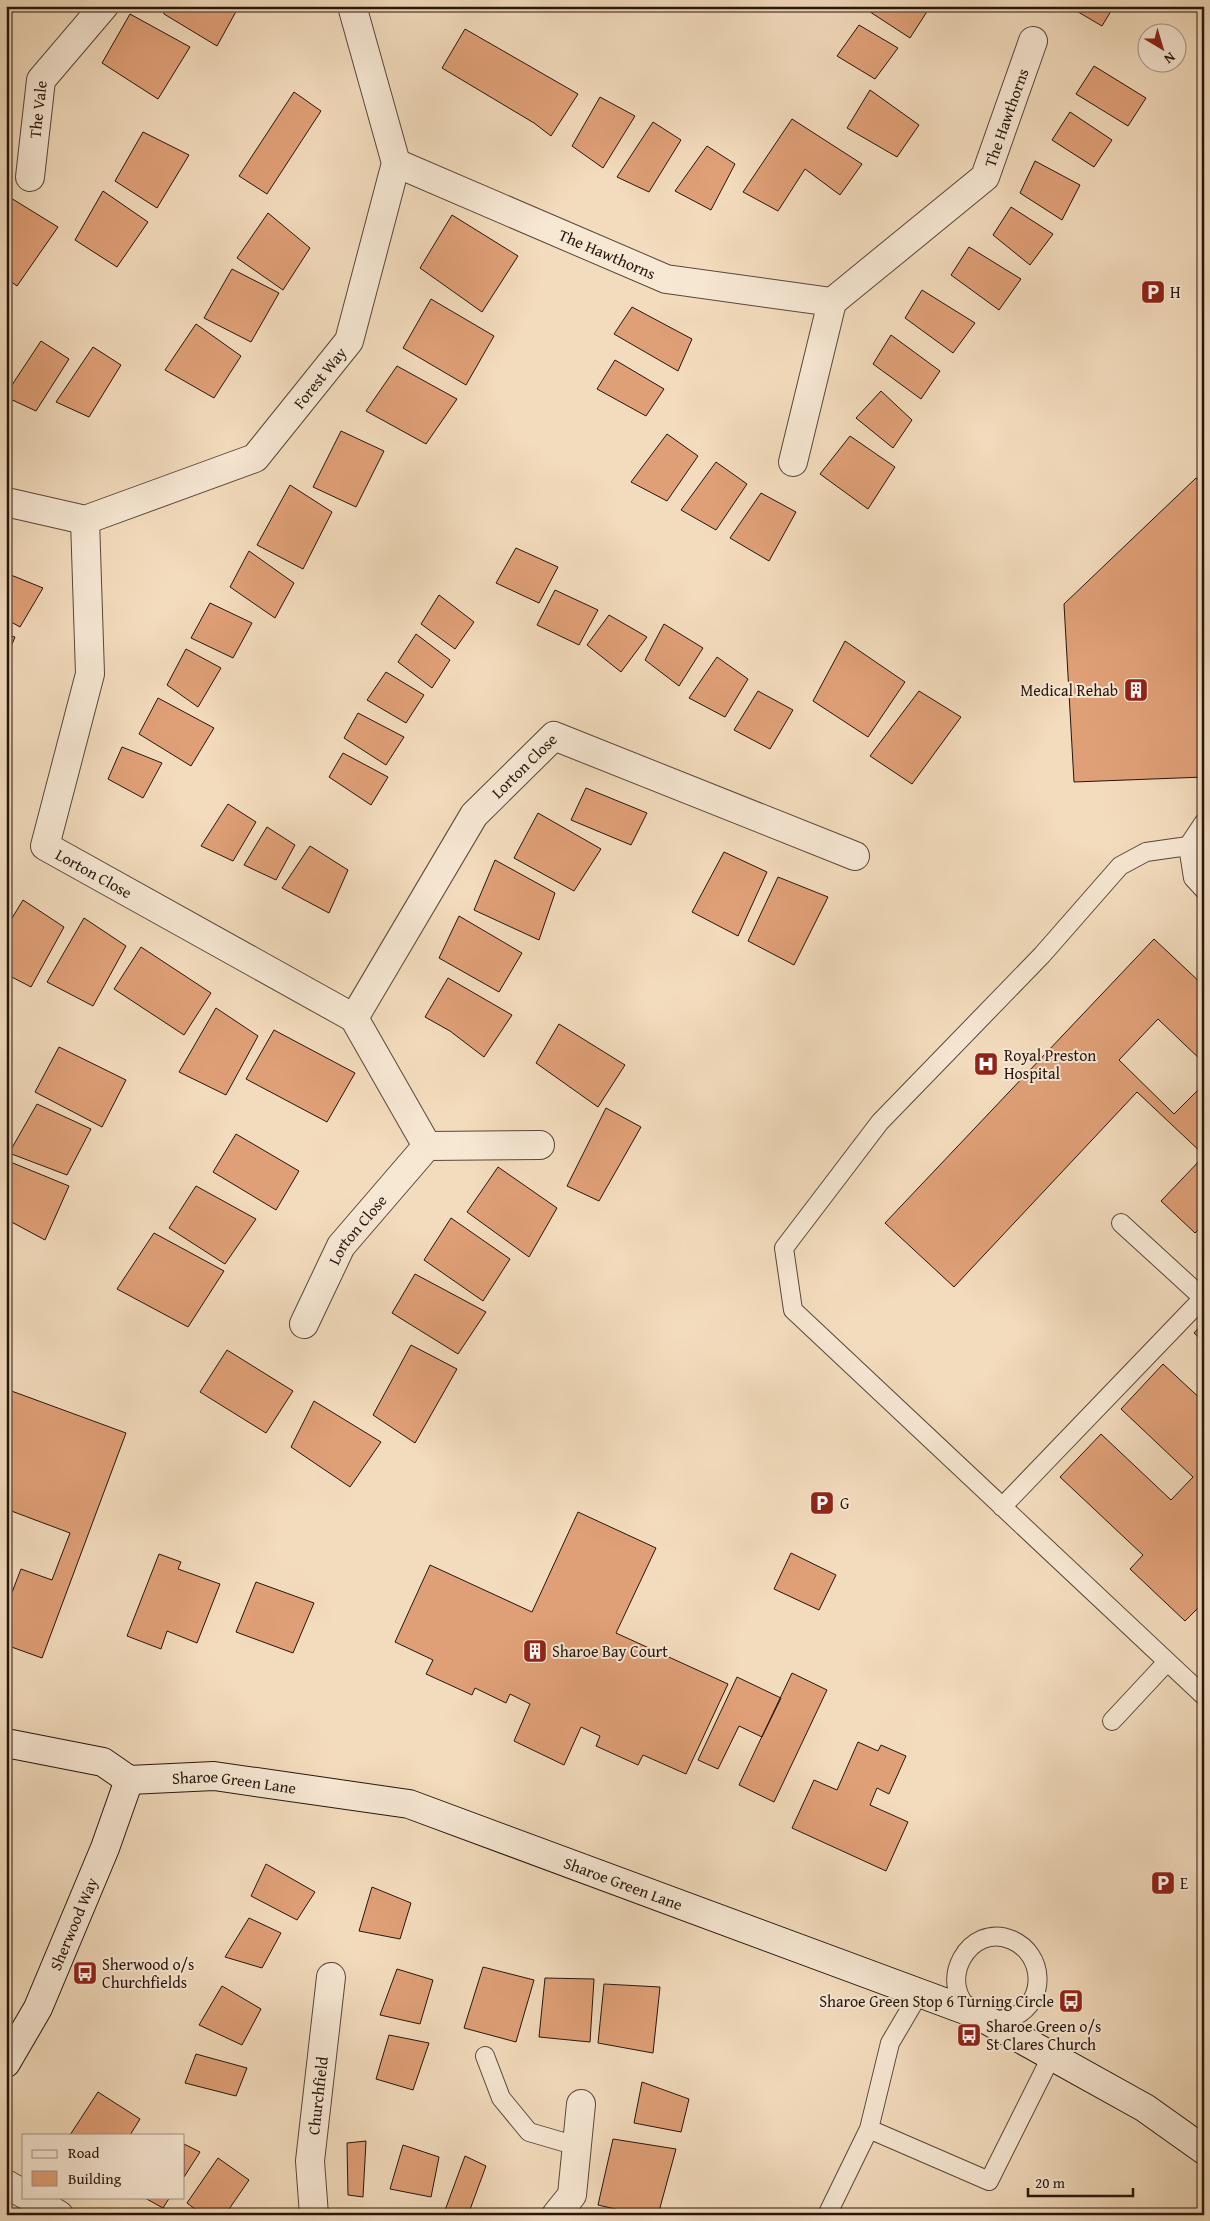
<svg xmlns="http://www.w3.org/2000/svg" width="1210" height="2221" font-family="'Gentium Book Plus',serif">
  <style>
    .building { fill: #e0a077; stroke: #26150d }
    .lines { fill: none; stroke-linecap: round; stroke-linejoin: round }
    .lane-casing { stroke: #594739; stroke-width: 20 }
    .street-casing { stroke: #594739; stroke-width: 30 }
    .secondary-casing { stroke: #26150d; stroke-width: 30 }
    .lane { stroke: #f7e8d4; stroke-width: 18 }
    .street { stroke: #f7e8d4; stroke-width: 28 }
    .secondary { stroke: #f7e8d4; stroke-width: 28 }
    .labels { text-anchor: middle; dominant-baseline: central; stroke-width: 4; stroke-linejoin: round; paint-order: stroke }
    .street-label { font-size: 16px; fill: #26150d; stroke: #f7e8d4 }
    .poi-label { font-size: 16px; fill: #26150d; stroke: #f7e8d4; text-anchor: start }
  </style>
  <rect width="100%" height="100%" fill="#f3dcbd"/>
  <filter id="stains"><feTurbulence type="fractalNoise" baseFrequency=".004" numOctaves="4"/><feColorMatrix values="0 0 0 0 .2 0 0 0 0 .09 0 0 0 0 .02 0 0 0 .5 -.17"/></filter>
  <radialGradient id="worn" r=".72"><stop offset=".6" stop-color="#630" stop-opacity="0"/><stop offset="1" stop-color="#630" stop-opacity=".3"/></radialGradient>
  <path class="building" d="M163 6H239L217 46 164 14Z
    M861 6H922L928 10 910 38Z
    M1068 6H1114L1102 26Z
    M130 14 190 47 158 99 102 63Z
    M859 25 898 48 875 79 837 56Z
    M465 29 578 94 551 136 534 123 442 68Z
    M1094 66 1146 98 1128 126 1076 94Z
    M870 90 919 125 897 157 847 128Z
    M294 92 321 111 267 194 239 176Z
    M600 97 635 116 603 168 572 146Z
    M1070 112 1112 140 1094 167 1052 140Z
    M792 119 862 164 840 195 805 169 778 211 743 192Z
    M653 122 681 140 649 192 617 177Z
    M143 132 189 155 157 208 115 181Z
    M707 146 735 164 711 210 675 191Z
    M1035 161 1080 185 1062 220 1020 193Z
    M103 191 148 222 117 267 75 240Z
    M6 195 58 227 17 286 6 278Z
    M1011 207 1053 234 1030 265 993 235Z
    M268 213 310 248 283 290 237 258Z
    M452 215 518 256 482 312 420 268Z
    M969 247 1021 279 999 310 951 275Z
    M232 269 279 293 251 342 204 318Z
    M922 290 975 323 953 353 905 318Z
    M431 299 494 336 466 385 403 348Z
    M632 307 692 339 678 371 614 334Z
    M196 324 241 356 214 398 165 370Z
    M891 335 940 371 921 399 873 364Z
    M41 341 69 359 36 411 6 397V394Z
    M93 347 121 365 89 417 56 402Z
    M615 360 664 389 646 416 597 389Z
    M397 366 457 399 426 444 366 411Z
    M881 391 912 420 893 448 856 418Z
    M341 431 384 451 356 507 313 487Z
    M667 434 698 456 667 501 631 482Z
    M850 436 895 467 868 509 820 474Z
    M716 462 747 484 716 530 681 510Z
    M1196 478 1204 485V777L1074 782 1064 604Z
    M290 485 332 512 303 569 257 545Z
    M761 493 796 512 769 561 730 538Z
    M516 548 558 567 539 603 496 583Z
    M249 551 294 583 275 618 230 587Z
    M6 573 43 588 20 627 6 619Z
    M555 590 598 610 579 645 537 625Z
    M439 595 474 622 455 649 421 624Z
    M210 603 252 623 233 658 191 638Z
    M609 615 647 637 621 672 587 645Z
    M664 624 703 648 679 686 645 660Z
    M416 634 450 660 432 688 398 662Z
    M6 635 15 637 6 659Z
    M845 641 905 682 868 737 813 701Z
    M186 649 221 668 198 707 167 685Z
    M717 657 748 679 725 717 689 698Z
    M386 672 424 695 406 723 367 700Z
    M758 691 793 710 770 749 734 730Z
    M919 691 961 717 912 784 870 756Z
    M158 698 214 728 191 766 139 734Z
    M358 713 404 737 386 765 344 738Z
    M122 747 162 763 143 798 108 779Z
    M343 753 388 777 371 805 329 777Z
    M586 788 647 813 631 845 571 820Z
    M228 804 256 822 233 861 201 846Z
    M538 813 601 849 574 891 514 858Z
    M267 827 295 845 276 880 244 865Z
    M310 846 348 870 329 913 282 888Z
    M724 852 767 872 738 936 692 912Z
    M495 860 555 893 539 940 474 910Z
    M778 877 828 897 794 965 748 941Z
    M23 900 64 927 31 987 6 974V928Z
    M459 916 522 953 499 992 439 958Z
    M84 918 126 946 93 1006 47 982Z
    M1154 939 1204 986V1063L1158 1019 1119 1060 1174 1114 1204 1084V1155L1137 1092 954 1287 885 1223Z
    M141 947 211 993 184 1035 114 989Z
    M448 978 512 1015 484 1057 450 1031 425 1017Z
    M216 1008 258 1036 226 1095 179 1072Z
    M559 1024 625 1065 598 1107 536 1063Z
    M274 1030 355 1073 327 1122 246 1079Z
    M59 1047 126 1080 102 1127 35 1092Z
    M37 1104 91 1129 67 1175 9 1153Z
    M606 1108 641 1127 599 1201 567 1186Z
    M236 1134 299 1171 276 1210 213 1172Z
    M1204 1156V1224L1195 1233 1161 1201Z
    M8 1161 69 1186 45 1240 6 1219V1164Z
    M498 1167 557 1208 529 1257 467 1212Z
    M196 1186 256 1219 225 1264 169 1228Z
    M451 1218 510 1259 483 1301 424 1260Z
    M154 1233 224 1271 188 1327 117 1289Z
    M415 1274 486 1312 458 1354 392 1313Z
    M1204 1322V1342L1194 1333Z
    M411 1345 457 1369 415 1443 373 1415Z
    M227 1350 293 1391 266 1433 200 1392Z
    M1163 1364 1204 1402V1602L1185 1621 1130 1569 1143 1555 1060 1477 1101 1434 1171 1500 1193 1477 1121 1409Z
    M6 1389 126 1433 42 1658 6 1645V1608L21 1569 52 1580 70 1533 6 1509Z
    M314 1401 381 1442 350 1487 291 1447Z
    M578 1512 656 1548 616 1633 728 1684 686 1774 643 1755 638 1765 596 1746 600 1736 581 1727 564 1765 514 1741 530 1704 510 1694 506 1703 475 1688 472 1695 426 1674 433 1660 395 1642 430 1565 532 1612Z
    M791 1553 836 1575 819 1610 774 1589Z
    M159 1554 181 1562 178 1569 220 1584 197 1643 167 1631 161 1649 127 1636Z
    M256 1582 314 1603 293 1653 236 1632Z
    M792 1673 827 1690 774 1802 739 1785Z
    M737 1677 781 1698 762 1737 739 1726 718 1769 698 1760Z
    M858 1742 878 1751 881 1745 906 1756 889 1794 877 1788 870 1805 908 1822 886 1871 792 1828 814 1780 837 1790Z
    M266 1864 315 1892 297 1920 251 1896Z
    M372 1887 411 1903 400 1939 359 1931Z
    M249 1918 281 1933 262 1968 225 1957Z
    M483 1967 534 1980 516 2042 464 2028Z
    M397 1969 433 1980 420 2024 380 2015Z
    M545 1978 594 1979 590 2042 539 2037Z
    M604 1984 660 1987 653 2053 598 2043Z
    M222 1986 261 2009 242 2045 199 2025Z
    M389 2035 429 2043 413 2090 376 2079Z
    M196 2054 247 2068 236 2096 185 2083Z
    M642 2082 689 2099 681 2132 634 2123Z
    M98 2092 140 2119 130 2135H70Z
    M613 2139 676 2149 658 2215H641L598 2205Z
    M366 2141 363 2197 348 2195 347 2143Z
    M184 2144 200 2152 184 2177Z
    M403 2145 439 2157 431 2197 390 2189Z
    M465 2156 486 2166 468 2215H447L444 2213Z
    M218 2158 249 2180 225 2215H203L187 2203Z
    M143 2197H170L163 2208Z"/>
  <g class="lines">
    <defs>
      <path id="lane" d="M1204 822 1188 846 1193 878 1204 890
        M1204 846H1188L1146 852 1120 866 1042 955 880 1122 784 1248 793 1310 1204 1696
        M1002 1507 1203 1298 1121 1223
        M1112 1721 1167 1662
        M972 2011C935 1984 969 1921 1012 1940 1044 1954 1047 2000 1015 2016 1006 2020 998 2020 988 2020
        M485 2056 501 2098 529 2132 577 2146
        M869 2129 989 2181 1052 2055
        M827 2215 869 2129 890 2043 920 1992"/>
      <g id="street">
        <path id="s1" d="M396 163 666 279 832 302 985 177 1033 41"/>
        <path id="s2" d="M30 177 41 80 104 6"/>
        <path d="M793 462 832 302"/>
        <path id="s3" d="M6 502 85 520 255 458 349 341 396 163 352 6"/>
        <path id="s4" d="M85 520 90 674 45 846 354 1018 427 1146"/>
        <path id="s5" d="M354 1018 474 815 554 736 855 856"/>
        <path id="s6" d="M304 1324 341 1246 427 1146 540 1145"/>
        <path d="M6 2184 24 2194"/>
        <path d="M29 2197 59 2215"/>
        <path id="s7" d="M314 2215 310 2161 331 1977"/>
        <path d="M556 2215 572 2195 581 2104"/>
      </g>
      <g id="secondary">
        <path id="s8" d="M6 1743 103 1762 129 1780 214 1776 409 1804 976 2014 1145 2108 1204 2150"/>
        <path id="s9" d="M6 2063 38 2008 105 1848 129 1780"/>
      </g>
    </defs>
    <use href="#lane" class="lane-casing"/>
    <use href="#street" class="street-casing"/>
    <use href="#secondary" class="secondary-casing"/>
    <use href="#lane" class="lane"/>
    <use href="#street" class="street"/>
    <use href="#secondary" class="secondary"/>
  </g>
  <defs>
    <symbol id="parking-square" viewBox="-11 -11 22 22"><rect x="-9" y="-9" width="18" height="18" rx="4" fill="#8f2418" stroke="#f7e8d4"/><path d="M-3.5-5.5H1a3.5 3.5 0 0 1 0 7H-1V5.5H-3.5ZM-1-3.4V-.6H.8a1.4 1.4 0 0 0 0-2.8Z" fill="#fff"/></symbol>
    <symbol id="building-square" viewBox="-11 -11 22 22"><rect x="-9" y="-9" width="18" height="18" rx="4" fill="#8f2418" stroke="#f7e8d4"/><path d="M-4-6H4V6H1V3H-1V6H-4ZM-2.5-4.3h1.7v1.8h-1.7ZM.8-4.3h1.7v1.8H.8ZM-2.5-1h1.7V.8h-1.7ZM.8-1h1.7V.8H.8Z" fill="#fff"/></symbol>
    <symbol id="hospital-square" viewBox="-11 -11 22 22"><rect x="-9" y="-9" width="18" height="18" rx="4" fill="#8f2418" stroke="#f7e8d4"/><path d="M-5-5h3v3.5h4V-5h3V5h-3V1.5h-4V5h-3Z" fill="#fff"/></symbol>
    <symbol id="bus-square" viewBox="-11 -11 22 22"><rect x="-9" y="-9" width="18" height="18" rx="4" fill="#8f2418" stroke="#f7e8d4"/><path d="M-5-6H5V4H4V6H2V4H-2V6H-4V4H-5ZM-3.5-4V0h7V-4ZM-3.5 1.2v1.5H-2V1.2ZM2 1.2v1.5H3.5V1.2Z" fill="#fff"/></symbol>
  </defs>
  <g fill-rule="evenodd">
    <use href="#parking-square" x="1139" y="278" width="28" height="28"/>
    <use href="#building-square" x="1122" y="676" width="28" height="28"/>
    <use href="#hospital-square" x="972" y="1050" width="28" height="28"/>
    <use href="#parking-square" x="808" y="1489" width="28" height="28"/>
    <use href="#building-square" x="521" y="1637" width="28" height="28"/>
    <use href="#parking-square" x="1149" y="1869" width="28" height="28"/>
    <use href="#bus-square" x="71" y="1959" width="28" height="28"/>
    <use href="#bus-square" x="1057" y="1987" width="28" height="28"/>
    <use href="#bus-square" x="955" y="2021" width="28" height="28"/>
  </g>
  <g class="labels">
    <g class="street-label">
      <text stroke="none"><textPath href="#s2" startOffset="68">The Vale</textPath></text>
      <text stroke="none"><textPath href="#s1" startOffset="722">The Hawthorns</textPath></text>
      <text stroke="none"><textPath href="#s1" startOffset="230">The Hawthorns</textPath></text>
      <text stroke="none"><textPath href="#s3" startOffset="365">Forest Way</textPath></text>
      <text stroke="none"><textPath href="#s5" startOffset="306">Lorton Close</textPath></text>
      <text stroke="none"><textPath href="#s4" startOffset="388">Lorton Close</textPath></text>
      <text stroke="none"><textPath href="#s6" startOffset="109">Lorton Close</textPath></text>
      <text stroke="none"><textPath href="#s8" startOffset="236">Sharoe Green Lane</textPath></text>
      <text stroke="none"><textPath href="#s8" startOffset="641">Sharoe Green Lane</textPath></text>
      <text stroke="none"><textPath href="#s9" startOffset="155">Sherwood Way</textPath></text>
      <text stroke="none"><textPath href="#s7" startOffset="120">Churchfield</textPath></text>
    </g>
    <g class="poi-label">
      <text x="1170" y="292">H</text>
      <text x="1118" y="690" text-anchor="end">Medical Rehab</text>
      <text x="1004" y="1055">Royal Preston<tspan x="1004" dy="18">Hospital</tspan></text>
      <text x="840" y="1503">G</text>
      <text x="552" y="1651">Sharoe Bay Court</text>
      <text x="1180" y="1883">E</text>
      <text x="102" y="1964">Sherwood o/s<tspan x="102" dy="18">Churchfields</tspan></text>
      <text x="1054" y="2001" text-anchor="end">Sharoe Green Stop 6 Turning Circle</text>
      <text x="986" y="2026">Sharoe Green o/s<tspan x="986" dy="18">St Clares Church</tspan></text>
    </g>
  </g>
  <rect width="1210" height="2221" fill="none" stroke="#f3dcbd" stroke-width="25"/>
  <rect x="8" y="8" width="1195" height="2206" fill="none" stroke="#26150d" stroke-width="2.5"/>
  <rect x="12" y="12" width="1185" height="2196" fill="none" stroke="#26150d"/>
  <rect x="22" y="2134" width="162" height="65" fill="#f7e8d4" stroke="#a39484"/>
  <rect x="32" y="2150" width="25" height="8" fill="#f7e8d4" stroke="#a39484"/>
  <text x="68" y="2158" font-size="15" fill="#26150d">Road</text>
  <rect x="32" y="2171" width="25" height="15" fill="#e0a077" stroke="#a39484"/>
  <text x="68" y="2184" font-size="15" fill="#26150d">Building</text>
  <g transform="translate(1162 48) rotate(142)"><circle r="24" fill="#f7e8d4" stroke="#a39484"/>
  <path d="M0-4L9 19L0 12L-9 19Z" fill="#8f2418"/>
  <text y="-8" font-size="14" font-weight="bold" text-anchor="middle" fill="#26150d">N</text>
  </g>
  <path d="M1028 2188v8h105v-8" fill="none" stroke="#26150d" stroke-width="2.5"/>
  <text x="1035" y="2188" font-size="15" fill="#26150d" stroke="#f7e8d4" stroke-width="4" paint-order="stroke">20 m</text>
  <rect width="100%" height="100%" filter="url(#stains)"/>
  <rect width="100%" height="100%" fill="url(#worn)"/>
</svg>
